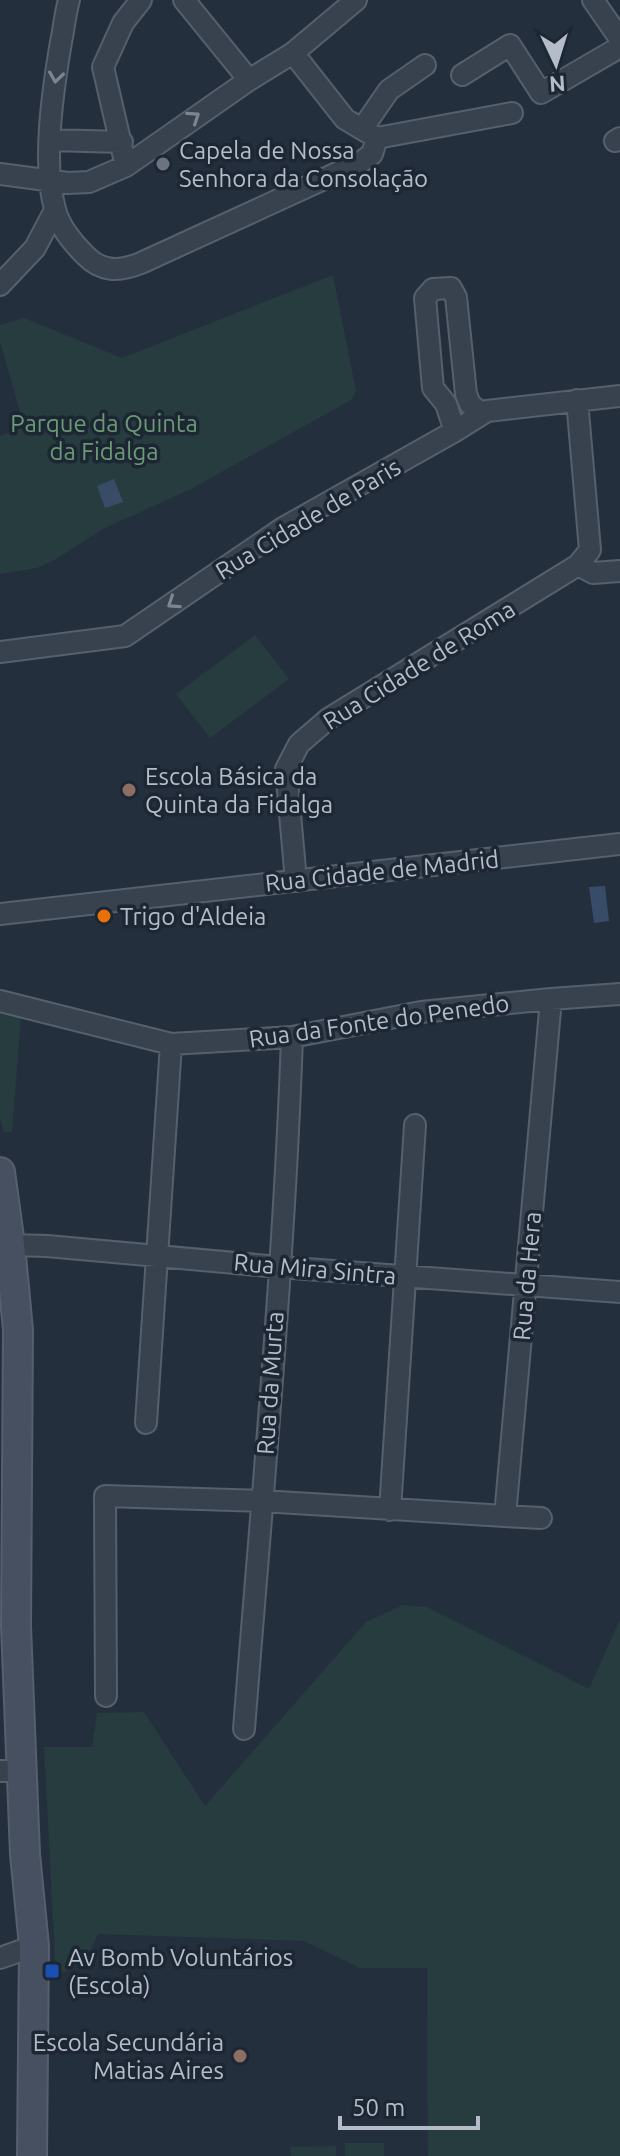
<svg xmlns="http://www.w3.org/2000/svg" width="620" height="2156" font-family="Ubuntu,sans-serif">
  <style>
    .green { fill: #263c3f }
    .water { fill: #394c67 }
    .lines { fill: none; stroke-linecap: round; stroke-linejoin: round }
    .street-casing { stroke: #565f6c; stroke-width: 24 }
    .secondary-casing { stroke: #565f6c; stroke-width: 32 }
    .street { stroke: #38414e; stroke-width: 20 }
    .secondary { stroke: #465061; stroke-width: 28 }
    .oneway { stroke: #7c8592 }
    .worship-dot { fill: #6b7280; stroke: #1d2633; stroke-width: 3 }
    .education-dot { fill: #8d6e63; stroke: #1d2633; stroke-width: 3 }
    .food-dot { fill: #e8710a; stroke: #1d2633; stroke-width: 3 }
    .transit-dot { fill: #1a4fb4; stroke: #1d2633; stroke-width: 3 }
    .labels { text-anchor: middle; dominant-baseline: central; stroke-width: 7; stroke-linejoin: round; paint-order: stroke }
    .poi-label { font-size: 24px; fill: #b4bcc9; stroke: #1d2633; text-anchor: start }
    .park-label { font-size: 24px; fill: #6b9a76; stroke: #1d2633 }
    .street-label { font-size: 24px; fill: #b4bcc9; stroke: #1d2633 }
  </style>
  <rect width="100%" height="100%" fill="#242f3e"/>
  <path class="green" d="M333 275 356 391 351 400 191 489 105 528 56 559 37 568 0 574V436L24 426 0 341V325L24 318 122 358Z
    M255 635 289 679 210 738 176 694Z
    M0 1008 21 1016 12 1132H4L0 1119Z
    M403 1605 427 1607 589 1689 620 1619V2156H428L427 1968H360L304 1941 98 1934 85 1962 56 1976 44 1747H92L97 1713 144 1712 205 1806 366 1622Z
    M345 2143H384V2156H345Z
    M336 2146V2156H291L290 2147Z"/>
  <path class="water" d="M114 479 123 502 105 508 97 486Z
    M605 886 609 921 594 923 589 887Z"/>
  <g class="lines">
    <defs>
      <path id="street" d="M69 0C65 14 64 28 61 42 53 89 42 163 55 209 59 226 72 242 85 255 101 272 119 272 141 263L361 162 372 154 377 138 512 113
        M184 0 249 80
        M593 0 620 39
        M293 53 345 119 377 138
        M462 75 510 45 541 93 620 47
        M362 129 389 90 425 65
        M50 140 122 142
        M615 141 620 138
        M126 166 103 67 123 23 141 0
        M0 174 68 183 89 182 126 166 249 80 293 53 356 0
        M0 285 35 248 55 210
        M455 431 446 404 433 388 425 298 433 289 451 288 456 297 466 394 470 404 481 413
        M578 565 593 573 620 571
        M0 652 125 636 283 528 455 431 487 411 620 396
        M296 881 286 769 299 744 328 719 578 565 590 550 577 400
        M0 914 620 844
        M0 1001 171 1044 292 1037 421 1012 551 999 620 994
        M0 1252 10 1245 47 1246 279 1267 620 1292
        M146 1423 171 1044
        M390 1510 415 1125
        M541 1518 505 1516 551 999
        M106 1696 105 1496 262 1501 505 1516
        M244 1729C262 1499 284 1268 292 1037
        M0 1771H23
        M0 1958 34 1946"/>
      <path id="secondary" d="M0 1172 10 1245 18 1330 16 1626 25 1854 34 1946 32 2156"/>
    </defs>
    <use href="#street" class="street-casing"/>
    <use href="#secondary" class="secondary-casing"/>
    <use href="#street" class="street"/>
    <use href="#secondary" class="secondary"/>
  </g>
  <defs><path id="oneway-chevron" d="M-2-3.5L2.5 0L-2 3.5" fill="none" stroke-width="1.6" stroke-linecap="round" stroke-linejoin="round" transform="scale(2)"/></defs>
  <g class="oneway">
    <use href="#oneway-chevron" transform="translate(56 77) rotate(98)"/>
    <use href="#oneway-chevron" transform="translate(194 117) rotate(-34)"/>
    <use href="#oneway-chevron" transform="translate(173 603) rotate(146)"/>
  </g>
  <circle class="worship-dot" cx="163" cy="164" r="8"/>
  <g class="education-dot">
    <circle cx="129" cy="790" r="8"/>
    <circle cx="240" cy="2056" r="8"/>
  </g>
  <circle class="food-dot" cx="104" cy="916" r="8"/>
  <rect class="transit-dot" x="44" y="1963" width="16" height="16" rx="4"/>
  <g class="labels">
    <g class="poi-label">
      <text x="179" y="150">Capela de Nossa<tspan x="179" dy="28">Senhora da Consolação</tspan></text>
      <text x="145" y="776">Escola Básica da<tspan x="145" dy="28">Quinta da Fidalga</tspan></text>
      <text x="120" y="916">Trigo d'Aldeia</text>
      <text x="68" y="1957">Av Bomb Voluntários<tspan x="68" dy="28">(Escola)</tspan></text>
      <text x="224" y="2042" text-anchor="end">Escola Secundária<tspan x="224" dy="28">Matias Aires</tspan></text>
    </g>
    <g class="park-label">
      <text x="104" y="423">Parque da Quinta<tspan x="104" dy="28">da Fidalga</tspan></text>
    </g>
    <g class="street-label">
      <text transform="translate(308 519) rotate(-31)">Rua Cidade de Paris</text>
      <text transform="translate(419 665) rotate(-32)">Rua Cidade de Roma</text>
      <text transform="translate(382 871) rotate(-6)">Rua Cidade de Madrid</text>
      <text transform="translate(379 1021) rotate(-8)">Rua da Fonte do Penedo</text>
      <text transform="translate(315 1269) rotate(5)">Rua Mira Sintra</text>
      <text transform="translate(527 1276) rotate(-85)">Rua da Hera</text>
      <text transform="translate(270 1383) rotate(-86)">Rua da Murta</text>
    </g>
  </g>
  <g transform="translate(556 64) rotate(176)" stroke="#1d2633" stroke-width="6" paint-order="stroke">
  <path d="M0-6L14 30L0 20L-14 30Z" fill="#b4bcc9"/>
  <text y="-12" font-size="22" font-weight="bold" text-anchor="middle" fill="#b4bcc9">N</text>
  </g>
  <path d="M340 2116v12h138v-12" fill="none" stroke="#b4bcc9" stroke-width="4"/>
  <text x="352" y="2116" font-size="24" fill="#b4bcc9" stroke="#1d2633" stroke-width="6" paint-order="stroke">50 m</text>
</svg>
